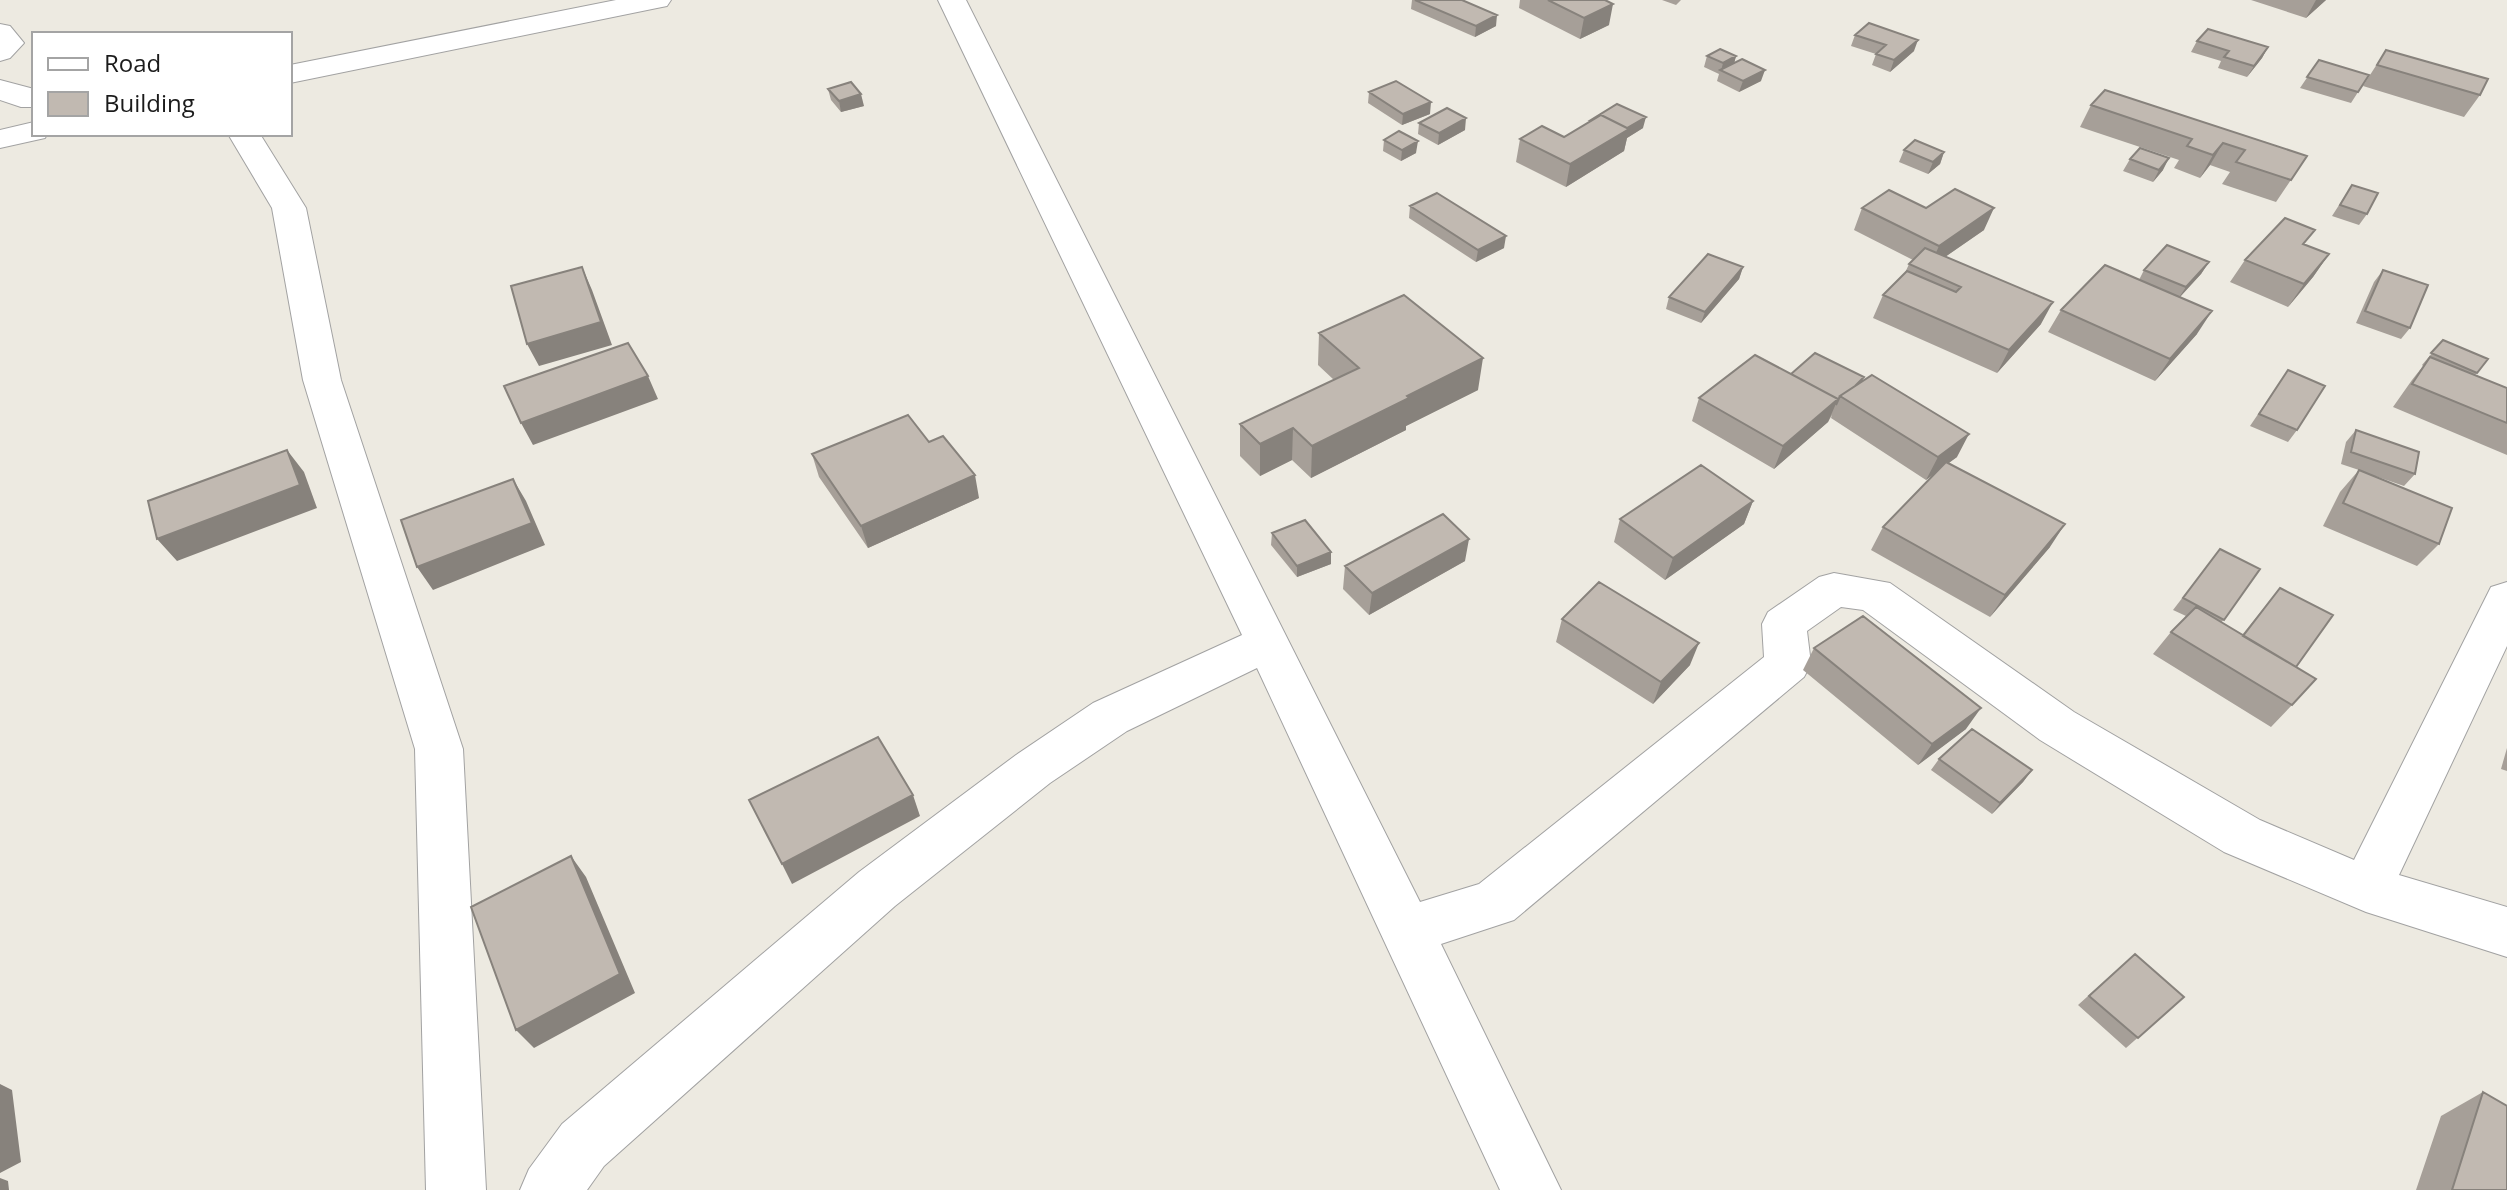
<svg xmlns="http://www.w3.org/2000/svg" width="2507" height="1190" font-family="'Open Sans',sans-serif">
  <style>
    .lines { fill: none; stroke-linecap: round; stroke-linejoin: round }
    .minor-casing { stroke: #a2a2a2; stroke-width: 2 }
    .minor { fill: #fff; fill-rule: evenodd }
    .wall { fill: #a69f98 }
    .shaded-wall { fill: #87827c }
    .building { fill: #c1b9b1; stroke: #87827c; stroke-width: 2 }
  </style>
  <rect width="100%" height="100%" fill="#edeae1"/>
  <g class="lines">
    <defs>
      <path id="minor" d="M616 0H671L667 6 657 8 290 83V65Z
        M938 0H966L1420 902 1479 884 1764 657 1762 624 1768 612 1819 577 1834 573 1890 583 2074 712 2260 820 2354 860 2491 587 2507 582V646L2399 875 2507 907V957L2366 912 2224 852 2040 740 1863 610 1841 607 1807 631 1811 664 1804 677 1514 920 1441 944 1561 1190H1500L1257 668 1127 731 1050 783 895 906 604 1166 587 1190H520L529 1169 562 1124 859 872 1016 755 1093 703 1242 635Z
        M0 24 10 26 24 43 10 58 0 61Z
        M0 80 34 89V107H21L0 100Z
        M34 122V134H47L45 138 0 148V130Z
        M228 134H260L306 208 341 380 463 749 486 1190H426L415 749 303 380 272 208Z"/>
    </defs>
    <use href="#minor" class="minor-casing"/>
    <use href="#minor" class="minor"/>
  </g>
  <path class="wall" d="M1412 0H1462L1496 26 1475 37 1411 9Z
    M1520 0H1605L1609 25 1580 39 1519 8Z
    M1662 0H1681L1676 5Z
    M2251 0H2326L2306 18Z
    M1855 35 1914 51 1890 72 1872 65 1876 54 1851 46Z
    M2197 41 2268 47 2262 58 2247 77 2218 68 2221 61 2191 52Z
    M2386 50 2480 95 2464 117 2363 86Z
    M1707 56H1736L1734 63 1761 81 1739 92 1717 81 1719 74 1704 67Z
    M2319 60 2369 75 2351 103 2300 88Z
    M828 89 864 106 841 112 831 100Z
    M1369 92 1430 114 1402 125 1368 103Z
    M2091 105 2307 156 2276 202 2222 184 2230 172 2210 165 2200 178 2174 168 2179 160 2080 127Z
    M1591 120 1643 128 1627 138 1624 151 1566 187 1516 162 1520 139 1564 137 1591 121Z
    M1419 123 1465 130 1438 145 1418 134Z
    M1384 140 1416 153 1401 161 1383 151Z
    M1904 150 1944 152 1940 164 1928 174 1899 162Z
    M2130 159 2163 170 2153 182 2123 171Z
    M2352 185 2367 214 2359 225 2332 216Z
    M1410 206 1504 248 1476 262 1409 218Z
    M1862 208H1926L1984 230 1945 257 2041 324 1997 373 1873 318 1883 295 1905 273 1909 264 1913 260 1854 230Z
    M2329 254 2313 277 2288 307 2230 282 2245 260Z
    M2209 262 2201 274 2180 297 2197 334 2155 381 2048 332 2061 310 2139 280 2144 270Z
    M1743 267 1739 279 1701 323 1666 309 1669 297Z
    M2383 270 2410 328 2401 339 2356 323 2374 282Z
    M1319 333 1478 390 1406 426V430L1311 478 1292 460 1260 476 1240 456V424L1334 380 1318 365Z
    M2443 340 2488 359 2475 375 2507 388V455L2393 407 2412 380 2423 366 2422 365Z
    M2288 370 2297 430 2288 442 2250 426Z
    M1791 374 1863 381 1957 457 1948 463 2050 547 1990 617 1871 550 1883 527 1937 471 1926 480 1831 418 1832 415 1828 422 1774 469 1692 421 1699 398Z
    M2356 430 2415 474 2404 486 2375 476 2439 544 2417 566 2323 526 2340 492 2359 470 2341 464 2346 442Z
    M929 442 979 498 868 548 819 477 812 454Z
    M1753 501 1744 524 1665 580 1614 542 1620 519Z
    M1272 533 1331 564 1297 577 1271 545Z
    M2220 549 2260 569 2221 623 2242 635 2280 588 2296 667 2292 705 2271 727 2153 654 2171 632 2186 616 2173 610Z
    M1465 561 1369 615 1343 589 1345 566Z
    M1562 619 1690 665 1653 704 1556 642Z
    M1814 648 1966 729 1918 765 1803 670Z
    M2507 748V771L2501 769Z
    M1939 759 2032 770 2023 782 1992 814 1931 770Z
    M2135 954 2184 997 2126 1048 2078 1005Z
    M2483 1092 2507 1190H2416L2441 1116Z"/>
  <path class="shaded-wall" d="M2316 0H2326L2306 18Z
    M1613 4 1609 25 1580 39 1584 18Z
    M1497 15 1496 26 1475 37 1476 26Z
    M1918 40 1914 51 1890 72 1894 60Z
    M2268 47 2262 58 2247 77 2254 66Z
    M1736 56 1733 68 1721 71 1723 63Z
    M1765 70 1761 81 1739 92 1743 81Z
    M861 94 864 106 841 112 839 101Z
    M1431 102 1430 114 1402 125 1403 114Z
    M1646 117 1643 128 1627 138 1624 151 1566 187 1570 164Z
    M1466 118 1465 130 1438 145 1439 133Z
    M1418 141 1416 153 1401 161 1402 150Z
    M2223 143 2210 165 2200 178 2213 155Z
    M1944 152 1940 164 1928 174 1933 162Z
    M2169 158 2163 170 2153 182 2159 170Z
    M1994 208 1984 230 1929 268 1939 246Z
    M1506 236 1504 248 1476 262 1478 250Z
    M2329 254 2313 277 2288 307 2304 284Z
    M2209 262 2201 274 2178 299 2186 287Z
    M582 267 592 290 612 345 539 366 527 344Z
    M1743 267 1739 279 1701 323 1705 312Z
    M2053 302 2041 324 1997 373 2009 350Z
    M2212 311 2197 334 2155 381 2170 359Z
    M1483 358 1478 390 1406 426V430L1311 478 1312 446 1407 396Z
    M648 376 658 399 533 445 521 423Z
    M1838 399 1828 422 1774 469 1783 446Z
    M1293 428 1292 460 1260 476V444Z
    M1969 434 1957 457 1926 480 1938 457Z
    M287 450 304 472 317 508 177 561 157 539Z
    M975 475 979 498 868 548 861 526Z
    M513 479 526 501 545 545 433 590 417 567Z
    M1753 501 1744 524 1665 580 1673 558Z
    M2065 524 2050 547 1990 617 2005 595Z
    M1469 539 1465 561 1369 615 1372 593Z
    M1331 552V564L1297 577V566Z
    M1699 643 1690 665 1653 704 1661 682Z
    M1981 708 1966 729 1918 765 1932 744Z
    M2032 770 2023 782 1992 814 2000 803Z
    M913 795 920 816 792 884 782 864Z
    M571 856 586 877 635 993 534 1048 516 1030Z
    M0 1084 12 1090 21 1162 0 1173Z
    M0 1178 8 1181 9 1190H0Z"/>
  <path class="building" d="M1415 0H1462L1497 15 1476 26Z
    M1548 0H1605L1613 4 1584 18Z
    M1869 23 1918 40 1894 60 1876 54 1886 45 1855 35Z
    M2208 29 2268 47 2254 66 2224 57 2229 51 2197 41Z
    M1720 49 1736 56 1723 63 1707 56Z
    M2386 50 2488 79 2480 95 2377 65Z
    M1742 59 1765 70 1743 81 1720 70Z
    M2319 60 2369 75 2358 92 2307 77Z
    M1396 81 1431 102 1403 114 1369 92Z
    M851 82 861 94 839 101 828 89Z
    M2105 90 2307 156 2291 180 2236 162 2245 150 2223 143 2213 155 2187 146 2192 139 2091 105Z
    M1617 104 1646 117 1627 128 1601 115 1592 120H1591Z
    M1447 108 1466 118 1439 133 1419 123Z
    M1601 115 1629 129 1570 164 1520 139 1542 126 1564 137Z
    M1399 131 1418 141 1402 150 1384 140Z
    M1915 140 1944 152 1933 162 1904 150Z
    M2140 148 2169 158 2159 170 2130 159Z
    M2352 185 2378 193 2367 214 2340 205Z
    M1955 189 1994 208 1939 246 1862 208 1889 190 1926 208Z
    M1437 193 1506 236 1478 250 1410 206Z
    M2285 218 2315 230 2303 244 2329 254 2304 284 2245 260Z
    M2167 245 2209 262 2186 287 2144 270Z
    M1925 248 2053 302 2009 350 1883 295 1907 271 1956 292 1961 287 1909 264Z
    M1708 254 1743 267 1705 312 1669 297Z
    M2105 265 2212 311 2170 359 2061 310Z
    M582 267 601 322 527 344 511 286Z
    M2383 270 2428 285 2410 328 2365 311Z
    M1404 295 1483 358 1407 396 1409 398 1312 446 1293 428 1260 444 1240 424 1359 368 1319 333Z
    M2443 340 2488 359 2477 373 2431 353Z
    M628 343 648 376 521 423 504 386Z
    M1815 353 1864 377 1855 386 1840 396 1836 405 1838 399 1791 374Z
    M1755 355 1838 399 1783 446 1699 398Z
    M2430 357 2507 388V423L2412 384Z
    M2288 370 2325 386 2297 430 2259 414Z
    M1872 375 1969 434 1938 457 1840 396Z
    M908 415 929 442 943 436 975 475 861 526 812 454Z
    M2356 430 2419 452 2415 474 2351 452Z
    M287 450 300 485 157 539 148 501Z
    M1946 462 2065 524 2005 595 1883 527Z
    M1701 465 1753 501 1673 558 1620 519Z
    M2359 470 2452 508 2439 544 2343 503Z
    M513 479 532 523 417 567 401 520Z
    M1443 514 1469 539 1372 593 1345 566Z
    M1305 520 1331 552 1297 566 1272 533Z
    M2220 549 2260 569 2224 620 2183 598Z
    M1599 582 1699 643 1661 682 1562 619Z
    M2280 588 2333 615 2296 667 2243 636Z
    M2196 607 2316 679 2292 705 2171 632Z
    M1863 616 1981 708 1932 744 1814 648Z
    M1972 729 2032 770 2000 803 1939 759Z
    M878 737 913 795 782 864 749 800Z
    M571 856 620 974 516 1030 471 907Z
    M2135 954 2184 997 2138 1038 2089 996Z
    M2483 1092 2507 1106V1190H2452Z"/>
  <rect x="32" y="32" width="260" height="104" fill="#ffffff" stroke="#a4a4a4" stroke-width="2"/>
  <rect x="48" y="58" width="40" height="12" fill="#ffffff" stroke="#a4a4a4" stroke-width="2"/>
  <text x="104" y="72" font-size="24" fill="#1b1b1b">Road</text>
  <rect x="48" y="92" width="40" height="24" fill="#c1b9b1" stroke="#a4a4a4" stroke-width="2"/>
  <text x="104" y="112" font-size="24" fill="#1b1b1b">Building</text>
</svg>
